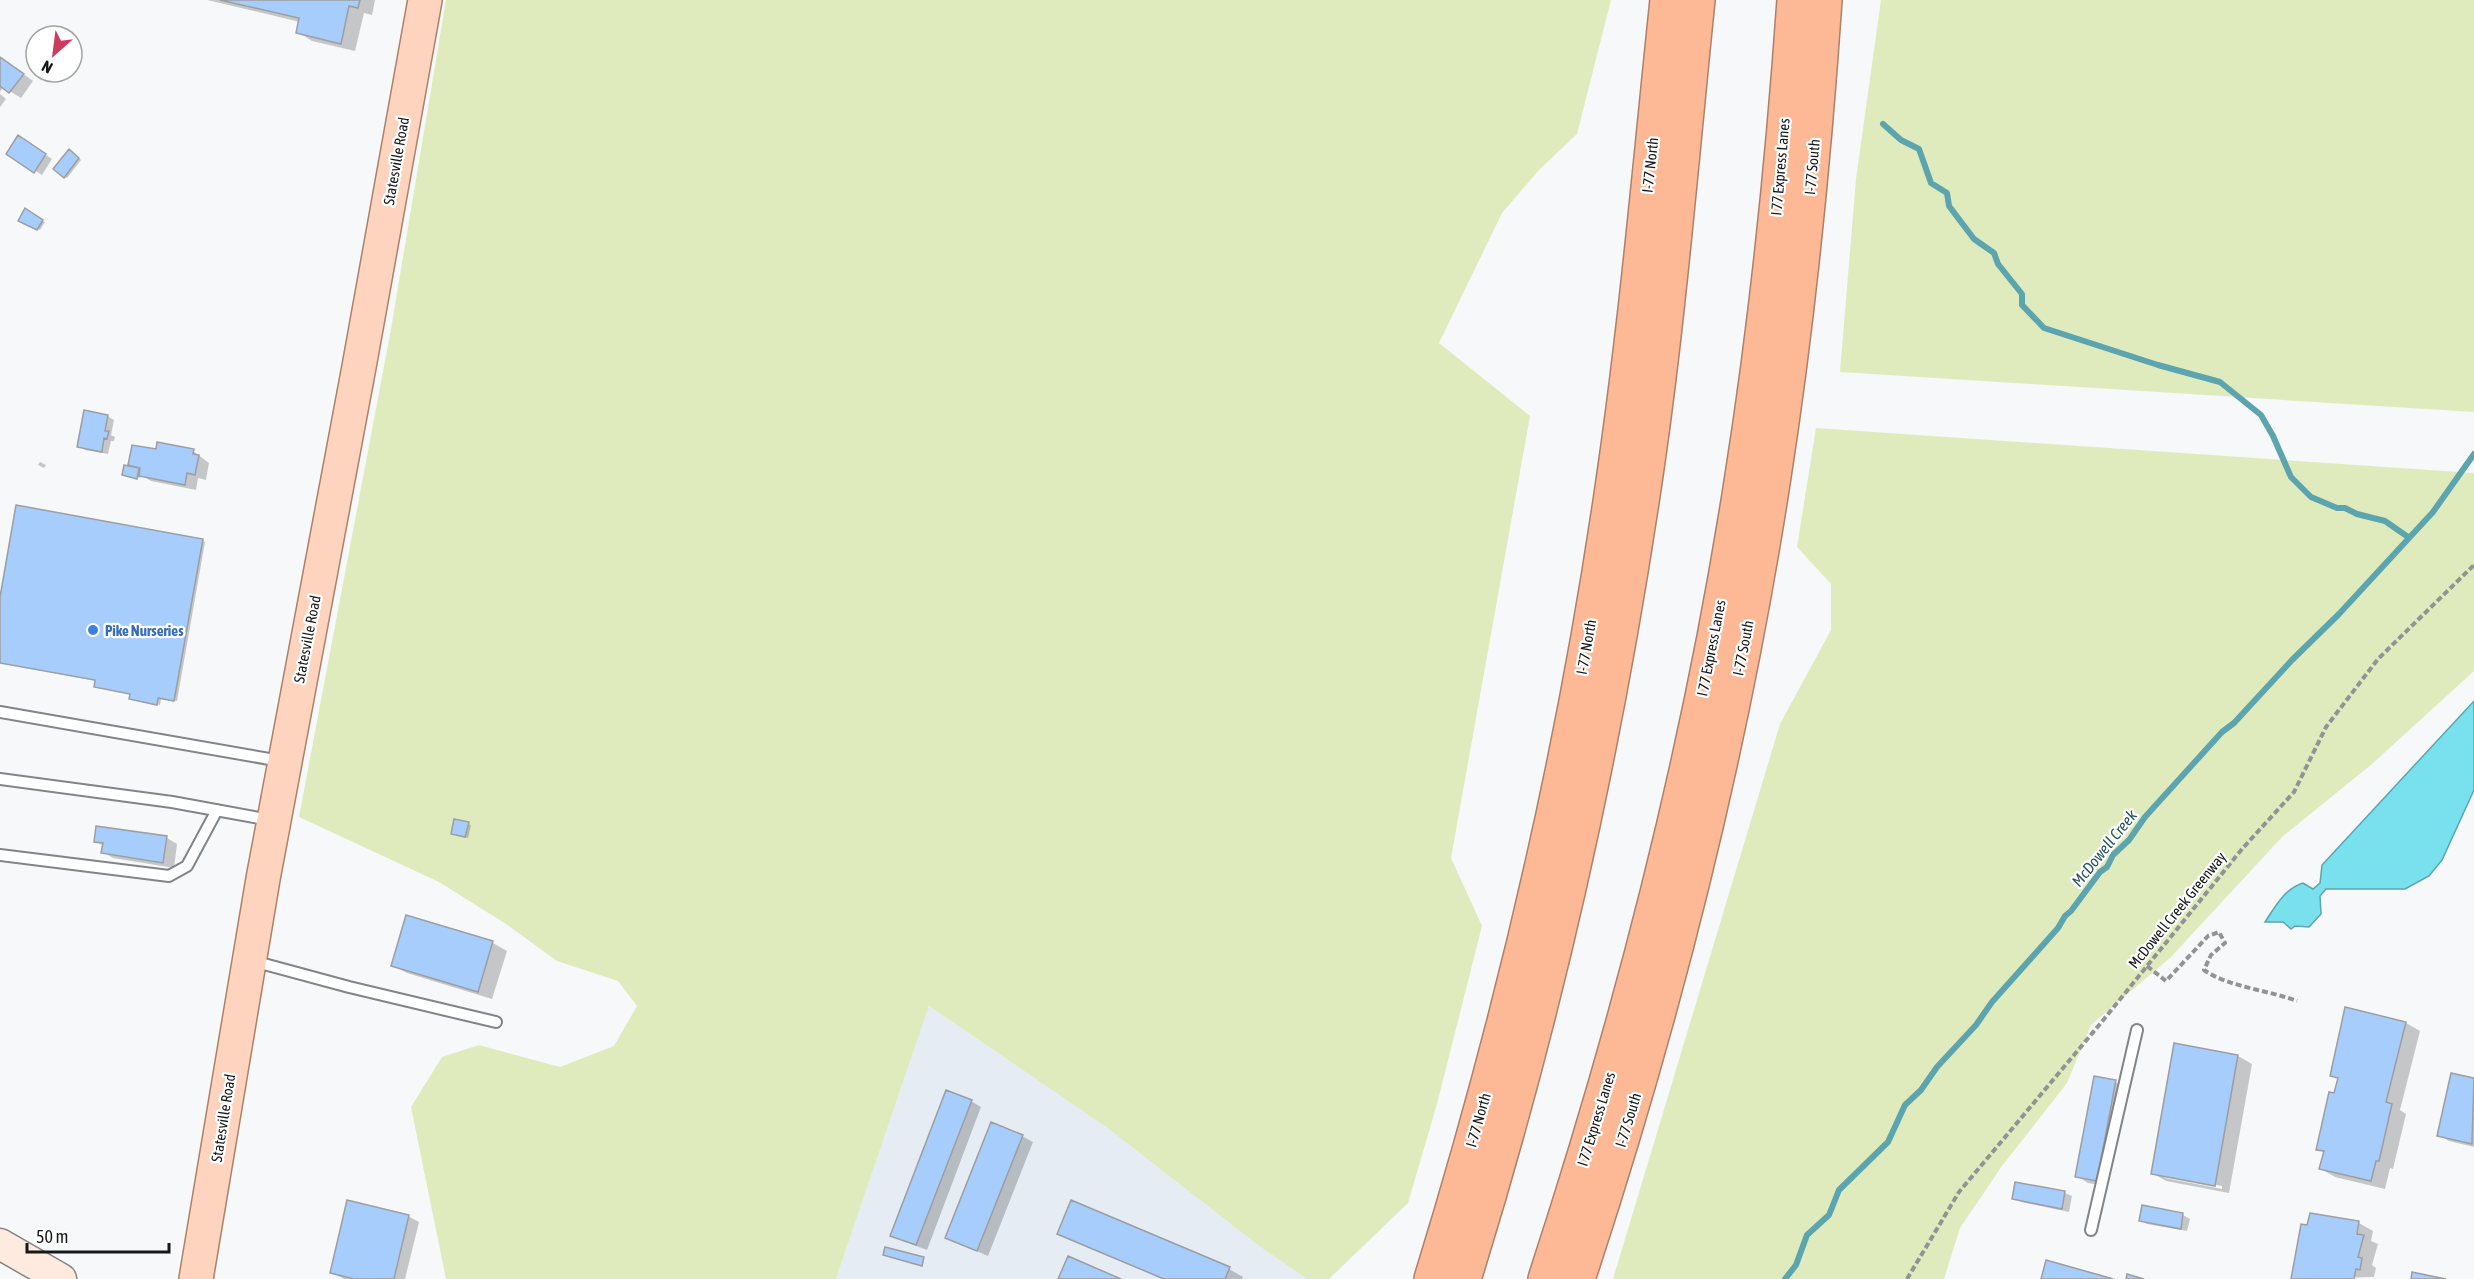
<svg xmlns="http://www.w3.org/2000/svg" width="2474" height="1279" font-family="'Asap Condensed',sans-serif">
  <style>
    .built { fill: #e5ecf4 }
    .green { fill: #e0ebbd }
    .water { fill: #79e0ee; stroke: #5ca4ae; stroke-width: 1.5 }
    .shadow { fill: #0003; fill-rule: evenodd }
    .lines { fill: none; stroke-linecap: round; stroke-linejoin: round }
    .stream { stroke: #5ca4ae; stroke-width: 6 }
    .building { fill: #a7cdfd; stroke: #9c9ea0; stroke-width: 1.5 }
    .lane-casing { stroke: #828486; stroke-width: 14 }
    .secondary-casing { stroke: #828486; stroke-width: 33 }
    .primary-casing { stroke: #ac8069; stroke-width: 36 }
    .highway-casing { stroke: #ac8069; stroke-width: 36 }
    .path { stroke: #919394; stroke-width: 4; stroke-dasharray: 6 3; stroke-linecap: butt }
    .lane { stroke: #fff; stroke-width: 10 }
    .secondary { stroke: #feeadf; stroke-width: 30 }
    .primary { stroke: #fed4bf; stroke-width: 33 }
    .highway { stroke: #fdb895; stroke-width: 33 }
    .shop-dot { fill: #3f7fe0; stroke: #fff; stroke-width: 2 }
    .labels { text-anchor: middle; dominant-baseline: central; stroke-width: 4.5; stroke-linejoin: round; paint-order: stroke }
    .street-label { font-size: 15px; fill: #171818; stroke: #fff }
    .shop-label { font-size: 15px; font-weight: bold; fill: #366cbe; stroke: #fff; text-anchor: start }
    .water-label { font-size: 16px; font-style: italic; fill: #27555b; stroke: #fff }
  </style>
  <rect width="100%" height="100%" fill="#f6f8fa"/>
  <path class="built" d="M929 1006 1106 1127 1259 1246 1307 1279H836Z"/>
  <path class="green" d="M446 0H1611L1577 134 1539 170 1502 213 1439 343 1530 416 1451 858 1482 926 1437 1104 1408 1203 1329 1279H1307L1259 1246 1106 1127 929 1006 836 1279H446L411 1107 442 1057 479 1045 560 1067 614 1046 637 1006 618 981 557 961 506 924 439 882 299 817 391 329Z
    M1881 0H2474V412L1840 372 1856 179Z
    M1816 428 2474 473V671L2372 764 2282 837 2171 957 2091 1025 2067 1083 2002 1166 1960 1228 1944 1279H1613L1780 724 1831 630V584L1797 547Z"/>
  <path class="water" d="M2474 701V790L2442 860 2429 876 2405 889H2326L2320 896 2321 914 2309 927 2295 926 2291 929 2283 922H2265C2275 907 2284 889 2303 883L2313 889 2320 883 2322 865Z"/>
  <path class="shadow" d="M207 0H375L372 15 364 13 355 51 312 41 298 32 300 22Z
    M0 57 33 81 21 98 3 87 0 92Z
    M0 94 6 99 0 107Z
    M25 141 52 159 42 175 8 153Z
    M72 152 81 160 67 178 64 177Z
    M26 210 45 222 40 230 20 220Z
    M107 416 114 420 111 435 115 437 114 441H111L108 454 85 450 79 446Z
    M193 451 209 463 206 480 198 478 196 490 151 481 141 475 140 478 125 474 137 469 129 464Z
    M40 462 46 465 44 468 38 465Z
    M202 540 205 542 177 701 161 699 160 705 133 700 130 699 131 694 98 688 95 686 96 681 0 663V605Z
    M468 824 471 825 468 838 455 835Z
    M167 838 177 844 174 868 113 858 103 852 104 846 95 841Z
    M407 917 493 943 507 951 492 999 407 973 392 965Z
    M2346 1009 2406 1023 2420 1031 2400 1110 2406 1114 2393 1169 2390 1168 2385 1189 2335 1177 2321 1169 2325 1153 2318 1149 2339 1079 2331 1075Z
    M2238 1056 2252 1064 2229 1193 2166 1181 2152 1173ZM2165 1175 2222 1186V1189L2165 1178Z
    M2452 1074 2474 1079V1147L2449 1141 2439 1135Z
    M2115 1082 2126 1088 2107 1186 2088 1183 2077 1176Z
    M971 1101 981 1107 927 1250 903 1241 892 1235Z
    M1022 1136 1033 1142 988 1256 947 1238Z
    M2016 1184 2065 1193 2072 1196 2069 1212 2021 1202 2014 1198Z
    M2143 1207 2183 1215 2190 1219 2187 1231 2147 1224 2141 1221Z
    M2311 1214 2359 1223 2373 1231 2371 1241 2378 1244 2372 1265 2376 1268 2374 1277 2292 1279Z
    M408 1216 419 1222 405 1279H344L332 1273Z
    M1059 1233 1229 1269 1243 1277 1242 1279H1162Z"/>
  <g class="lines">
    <path class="stream" d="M1883 124 1901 140 1919 149 1931 183 1947 193 1949 206 1974 239 1994 253 1998 264 2022 294V305L2044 328 2158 365 2220 382 2261 415 2273 436 2291 477 2311 497 2337 508H2345L2357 514 2385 521 2408 537
      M1785 1279 1796 1265 1807 1235 1829 1215 1839 1190 1888 1142 1905 1105 1921 1090 1937 1067 1976 1025 1992 1002 2058 928 2065 916 2071 911 2100 872 2107 867 2113 855 2129 840 2145 817 2222 732 2234 723 2292 660 2339 614 2433 512 2474 454"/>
  </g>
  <path class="building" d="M220 0H360L358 8 349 6 341 44 296 33 299 18Z
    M0 57 24 74 9 93 0 86Z
    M18 135 46 154 34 173 6 154Z
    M69 149 79 158 64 178 53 169Z
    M25 208 43 220 37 230 18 221Z
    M84 410 108 415 105 431H109L107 439 104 438 102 452 77 447Z
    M157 442 194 449 193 454 199 455 195 475 187 473 185 485 139 476 140 468 128 465 132 445 156 449Z
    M124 465 139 468 137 479 122 475Z
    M16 505 203 539 174 701 158 698 157 705 129 699 130 694 94 687 95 680 0 663V597Z
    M454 819 469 822 465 837 451 834Z
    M96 826 167 836 163 863 101 853 103 843 94 842Z
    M406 915 493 941 478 992 391 966Z
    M2345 1007 2406 1022 2386 1102 2392 1104 2379 1161H2376L2371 1181 2319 1169 2324 1151 2316 1150 2329 1092 2334 1093 2338 1078 2330 1076Z
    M2174 1043 2238 1055 2215 1186 2151 1174Z
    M2451 1073 2474 1078 2472 1144 2437 1136Z
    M2094 1076 2116 1080 2097 1181 2075 1177Z
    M946 1090 972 1100 916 1245 890 1236Z
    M991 1122 1023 1135 977 1251 945 1238Z
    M2015 1182 2065 1191 2062 1209 2012 1199Z
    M347 1200 409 1215 394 1279H354L330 1273Z
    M1071 1200 1230 1267 1225 1279H1164L1057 1234Z
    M2142 1205 2183 1213 2181 1229 2139 1221Z
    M2310 1213 2359 1221 2357 1234 2364 1235 2358 1257 2362 1258 2360 1270 2356 1269 2354 1279H2291L2301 1224 2307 1225Z
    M885 1247 924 1257 922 1266 883 1255Z
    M1068 1256 1121 1279H1058Z
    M2046 1260 2110 1278 2113 1279H2041Z
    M2412 1272 2436 1277 2446 1279H2411Z
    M2127 1274 2144 1279H2126Z"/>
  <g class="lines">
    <defs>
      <path id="lane" d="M0 712 281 761
        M0 779 172 802 270 820
        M0 855 169 876 187 866 217 810
        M253 961 349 987 496 1022
        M2091 1230 2137 1030"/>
      <path id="secondary" d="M0 1244 61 1279"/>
      <path id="primary" d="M196 1279 263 879 359 367 425 0"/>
      <path id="highway" d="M1431 1279C1511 1020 1573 757 1612 488 1636 326 1650 163 1667 0
        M1464 1279C1544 1022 1603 761 1643 495 1668 331 1681 165 1698 0
        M1545 1279C1631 1017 1700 749 1742 476 1767 318 1783 159 1794 0
        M1578 1279C1664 1019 1731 753 1773 483 1798 323 1814 162 1825 0"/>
    </defs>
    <use href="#lane" class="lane-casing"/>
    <use href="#secondary" class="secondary-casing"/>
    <use href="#primary" class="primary-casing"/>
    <use href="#highway" class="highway-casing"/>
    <path class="path" d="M2147 966 2166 981 2208 936 2219 932 2225 943 2211 955 2204 970C2228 987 2268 990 2297 1001
      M1907 1279 1959 1192 2100 1024 2242 849 2294 792 2326 727 2378 659 2474 565"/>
    <use href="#lane" class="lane"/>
    <use href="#secondary" class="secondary"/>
    <use href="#primary" class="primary"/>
    <use href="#highway" class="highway"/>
  </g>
  <circle class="shop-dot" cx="93" cy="630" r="6"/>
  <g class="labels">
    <g class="street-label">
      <text transform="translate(396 161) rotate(-80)">Statesville Road</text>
      <text transform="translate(1650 165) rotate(-84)">I-77 North</text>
      <text transform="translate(1780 167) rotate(-85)">I 77 Express Lanes</text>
      <text transform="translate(1812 167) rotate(-85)">I-77 South</text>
      <text transform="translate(307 639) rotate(-79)">Statesville Road</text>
      <text transform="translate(1586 647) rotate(-80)">I-77 North</text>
      <text transform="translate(1711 648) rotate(-79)">I 77 Express Lanes</text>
      <text transform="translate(1743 648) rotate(-79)">I-77 South</text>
      <text transform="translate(2177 910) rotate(-51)">McDowell Creek Greenway</text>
      <text transform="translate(223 1118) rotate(-81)">Statesville Road</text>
      <text transform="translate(1596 1119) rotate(-73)">I 77 Express Lanes</text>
      <text transform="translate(1478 1120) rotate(-74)">I-77 North</text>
      <text transform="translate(1628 1120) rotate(-73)">I-77 South</text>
    </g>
    <g class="shop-label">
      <text x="105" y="630">Pike Nurseries</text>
    </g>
    <g class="water-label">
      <text transform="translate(2104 848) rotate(-51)">McDowell Creek</text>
    </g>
  </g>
  <g transform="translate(54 54) rotate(208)"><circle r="28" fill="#ffffff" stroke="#a2a3a3" stroke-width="1.5"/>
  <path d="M0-4.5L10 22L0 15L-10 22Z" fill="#cb3c60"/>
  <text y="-9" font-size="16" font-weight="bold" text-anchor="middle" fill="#171818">N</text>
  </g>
  <path d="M27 1243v9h142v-9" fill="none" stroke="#171818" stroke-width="3"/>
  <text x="36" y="1243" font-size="18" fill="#171818" stroke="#ffffff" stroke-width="4.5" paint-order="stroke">50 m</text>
</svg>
